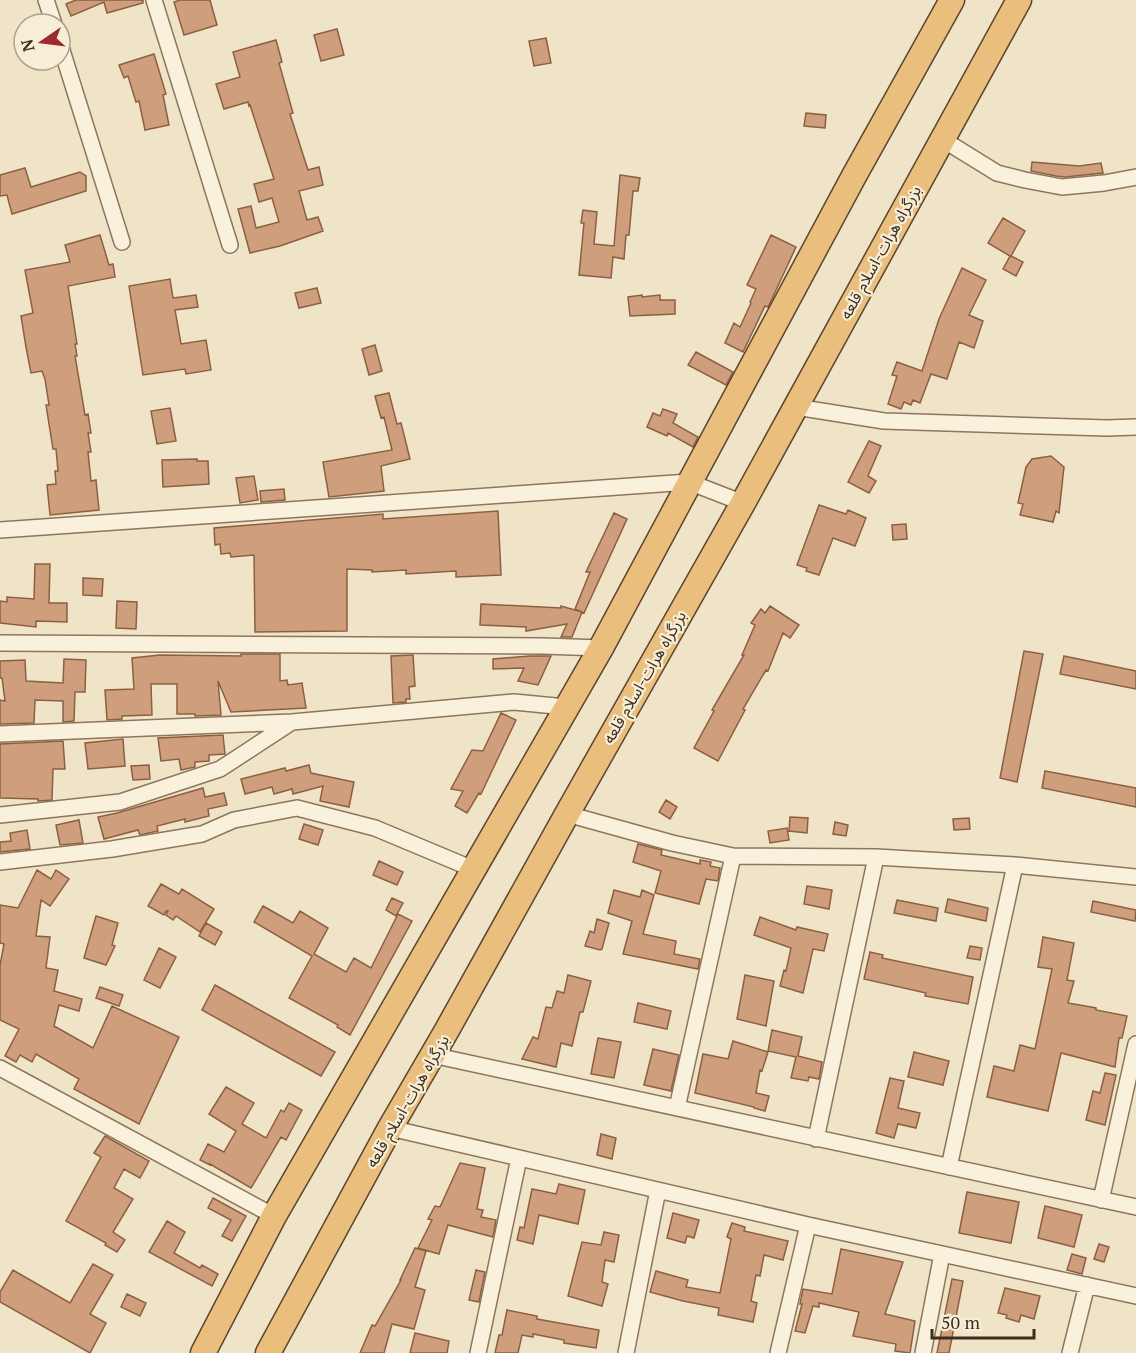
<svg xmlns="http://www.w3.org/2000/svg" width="1136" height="1353" font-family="'PT Serif','Noto Sans Arabic',serif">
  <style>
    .building { fill: #cf9f7d; stroke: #8d5f41; stroke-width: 1.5 }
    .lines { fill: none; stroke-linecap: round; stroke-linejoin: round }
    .minor-casing { stroke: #8d765c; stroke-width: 18 }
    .trunk-casing { stroke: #5b4430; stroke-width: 27 }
    .minor { stroke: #faf1dc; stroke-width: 15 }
    .trunk { stroke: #eabe7c; stroke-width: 24 }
    .labels { text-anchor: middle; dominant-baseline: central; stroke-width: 4.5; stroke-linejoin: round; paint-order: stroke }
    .street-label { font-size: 16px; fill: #3d2e20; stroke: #f7eed8 }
  </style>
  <rect width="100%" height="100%" fill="#f0e4c8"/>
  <path class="building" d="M76 0H143V3L107 13 104 2 71 16 66 4Z
    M180 0H210L217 25 184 35 174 2Z
    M337 29 344 55 321 61 314 35Z
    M546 38 551 63 534 66 529 41Z
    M276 40 282 62 279 63 293 113 290 114 308 170 319 167 323 185 299 191 307 220 318 217 323 231 280 246 250 253 238 209 251 206 256 228 279 222 272 198 259 202 254 184 274 179 250 105 249 106 248 102 224 109 216 84 240 77 233 52Z
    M154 54 166 94 163 95 169 125 145 130 139 101 136 102 128 76 124 78 119 65Z
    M806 113 826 115 825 128 804 126Z
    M1032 162 1079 166 1101 163 1103 173 1065 177 1056 176 1031 171Z
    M25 168 31 187 80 172 86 176V191L12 214 7 195 0 196V175Z
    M620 175 640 178 638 191H633L629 235H626L624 259 613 257 611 278 579 275 584 223H581L583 210 597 212 594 244 614 246Z
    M1003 218 1025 231 1011 256 1023 262 1016 276 1003 269 1010 256 988 243Z
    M100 235 109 265 113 264 115 277 68 286 77 344H75L77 356H75L85 415 88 414 91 433H88L91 452H88L91 481 96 480 99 510 50 515 47 485 56 484 55 471H58L56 449H53L46 405H49L45 379 42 371 31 373 26 347 21 316 33 313 25 270 70 262 65 245Z
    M771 235 796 247 771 301 768 307 765 306 743 352 725 343 734 323 740 327 751 303 750 302 756 289 747 285Z
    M962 268 986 280 969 315 983 321 974 348 959 342 947 379 931 374 920 403 913 400 911 405 904 402 901 409 888 404 897 376 892 375 897 362 922 371 939 319Z
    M170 279 173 298 196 295 198 307 175 310 181 344 206 340 211 370 186 374 185 369 143 375 129 286Z
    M317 288 321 303 299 308 295 293Z
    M642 295V297L660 295V300H675V314L630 316 628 297Z
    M375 345 382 371 369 375 362 349Z
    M696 352 733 372 726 385 688 365Z
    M389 393 397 424 401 423 410 459 381 466 384 491 329 497 323 462 392 450 384 417 381 418 375 396Z
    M170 408 176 441 157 444 151 411Z
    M663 409 677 414 673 423 698 437 693 447 668 433 667 436 647 427 653 413 660 416Z
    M869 441 881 446 868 476 876 481 869 493 848 482Z
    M1051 456 1064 467 1059 513 1056 511 1053 522 1020 515 1023 504 1018 503 1026 467 1032 459Z
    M197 459V461H208L209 484 163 487 162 460Z
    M254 476 258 500 240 503 236 478Z
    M284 489 285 500 261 502 260 491Z
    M819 505 846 514 848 510 866 518 855 546 833 538 819 575 806 571 807 568 797 565Z
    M498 511 501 575 456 577V571L406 574V570L372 572V570L347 569V631L255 632 254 555 231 557 230 553 221 554 220 544 215 545 214 528 383 514V519Z
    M614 513 627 519 584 613 575 609 590 572H586Z
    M906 524 907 539 893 540 892 525Z
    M35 564H50L49 603H67V622L36 621V627L0 623V601L7 602V597L34 599Z
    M83 578 103 579 102 596 83 595Z
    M117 601 137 602 136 629 116 628Z
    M481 604 561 608V606L582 612 572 637H561L567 624 526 631V627L480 625Z
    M770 606 799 625 790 638 783 633 768 671 766 670 743 709 745 710 718 761 694 748 714 711 712 710 744 655H742L755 625 751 623 761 609 765 613Z
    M1024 651 1043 654 1017 782 1000 778Z
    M241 654H280V681L287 680 288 685 302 683 306 708 231 712 218 681 221 715 195 716V714H177V684H151L152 715 122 716V719L107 720 105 690 134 689 132 658 160 655 241 656Z
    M413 655 415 686 409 687 410 699H406V702L393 703 391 656Z
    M530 656H551L538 685 518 681 524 668 493 669V659Z
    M1064 656 1136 671V689L1060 674Z
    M64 659 86 660 85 692H75L74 721 63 722V701L35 700 34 723 0 724V700L5 701 2 678H0V661L25 660 26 681 63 683Z
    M501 713 516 720 481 794 479 793 467 813 455 806 463 791 451 789 472 750 483 751Z
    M223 735 225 754 209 755V761L195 762V767L181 770 179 759 161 761 158 738Z
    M123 739 125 766 88 769 85 743Z
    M63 741 65 769H53L52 800 38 801V799L0 798V744Z
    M149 765 150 779 133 780 131 766Z
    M309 765 311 773 354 782 349 807 320 801 323 786 293 794 292 789 274 794 272 787 245 794 241 779 285 768 286 771Z
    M1045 771 1136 788V807L1042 788Z
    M203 788 205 797 224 793 227 805 208 809 209 816 185 822V819L157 826 158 831 140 835 138 830 104 839 98 817 117 813Z
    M666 800 677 807 670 819 659 812Z
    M790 817 808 818 807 833 789 831Z
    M969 818 970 829 954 830 953 819Z
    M79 820 83 843 60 845 56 825Z
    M835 822 848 825 846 836 833 834Z
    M304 824 323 830 318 845 299 839Z
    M787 828 789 840 770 843 768 831Z
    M27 830 30 849 0 852V842L11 841 10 833Z
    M638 844 662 850 661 855 700 864V860L711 862 710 866 720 868 718 881 706 879 699 904 655 893 661 871 633 862Z
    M379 861 403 872 397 885 373 875Z
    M37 870 51 879 56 870 69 879 50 906 41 900 36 936 50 937 46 968 58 970 54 991 82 999 79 1011 59 1005 54 1026 93 1048 112 1006 179 1037 139 1124 74 1089 79 1079 36 1054 32 1062 20 1055 16 1062 5 1056 19 1029 0 1020V965L4 944 0 943V905L18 908Z
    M161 884 179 894 182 889 214 909 200 932 176 916 173 920 166 915 168 911H166L164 915 148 906Z
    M807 886 832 890 829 909 804 904Z
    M614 890 640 897 642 890 654 895 643 934 676 941 674 954 700 959 698 969 623 954 632 921 608 913Z
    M392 898 403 903 396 916 386 910Z
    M948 899 988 908 986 921 945 912Z
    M897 900 938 908 936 921 894 913Z
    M1093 901 1136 910 1135 921 1091 912Z
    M263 906 293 923 300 911 328 928 314 954 346 972 354 958 371 968 398 914 412 921 350 1035 337 1027 338 1025 289 998 312 956 254 922Z
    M96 916 118 923 112 945 115 946 106 965 84 958Z
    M760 917 796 930 797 927 828 934 824 951 813 949 803 993 780 986 784 970 786 971 791 948 754 935Z
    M597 919 609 923 602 949 600 950 585 946 590 931 594 933Z
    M206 923 222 932 215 945 199 936Z
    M1043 937 1074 943 1067 980 1074 981 1068 1003 1096 1008V1010L1127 1016 1122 1038H1119L1115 1067 1061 1053 1048 1111 987 1097 994 1066 1014 1071 1020 1045 1035 1049 1052 969 1038 967Z
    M970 946 982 948 980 960 967 958Z
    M159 948 176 957 160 988 144 980Z
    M870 952 883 955 882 958 973 977 968 1004 925 996 926 993 864 979Z
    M568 975 591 981 583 1012H580L572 1046 561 1043 556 1067 522 1059 533 1037 538 1039 546 1007 552 1008 557 991 564 993Z
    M745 975 774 981 766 1026 737 1019Z
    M215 985 335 1052 321 1076 202 1010Z
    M100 987 123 995 119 1006 96 998Z
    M638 1003 671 1011 667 1029 634 1022Z
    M772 1030 802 1037 798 1056 822 1062 819 1079 809 1077 808 1081 791 1078 796 1057 768 1051Z
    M598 1038 621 1042 614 1078 591 1074Z
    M733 1041 768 1052 762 1071 760 1070 756 1093 769 1096 765 1111 754 1108V1107L695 1093 703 1054 728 1059Z
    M653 1049 679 1055 671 1091 644 1085Z
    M914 1052 949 1061 943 1085 908 1077Z
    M1105 1073 1116 1075 1105 1125 1086 1120 1093 1091 1100 1093Z
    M890 1078 904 1081 898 1108 920 1113 916 1128 898 1124 894 1138 876 1133Z
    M226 1087 254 1103 242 1124 266 1138 281 1110 284 1112 289 1103 302 1110 286 1140 281 1137 251 1188 210 1164V1165L200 1160 208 1144 224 1152 236 1131 209 1114Z
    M601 1134 616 1138 612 1159 597 1155Z
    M105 1136 149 1161 140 1178 124 1169 114 1188 133 1199 113 1232 125 1240 117 1252 105 1245 106 1243 66 1221 101 1157 94 1153Z
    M460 1163 485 1168 477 1209 483 1210 481 1217 496 1220 493 1237 448 1225 439 1254 418 1248 432 1220 428 1219 435 1206 440 1207Z
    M559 1184 585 1190 578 1224 539 1215 533 1244 517 1240 520 1227 524 1228 532 1189 556 1194Z
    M967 1192 1019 1202 1011 1243 959 1233Z
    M213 1198 246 1216 232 1241 222 1236 231 1220 208 1208Z
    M1045 1206 1082 1215 1074 1247 1038 1238Z
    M673 1213 699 1220 694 1238 687 1236 685 1243 667 1238Z
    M167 1221 185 1232 174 1253 200 1268 202 1265 218 1274 212 1286 149 1252Z
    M732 1223 745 1227 744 1231 788 1241 783 1260 764 1255 760 1276 756 1275 751 1301 757 1303 753 1322 718 1315 719 1308 683 1301 650 1292 656 1271 688 1280 686 1287 720 1293 731 1239 727 1237Z
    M604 1232 619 1235 614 1262 605 1260 602 1282 608 1284 602 1306 568 1296 582 1242 601 1245Z
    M1099 1244 1109 1247 1104 1262 1094 1259Z
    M415 1248 426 1251 415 1287 425 1290 414 1329 392 1324 384 1353H360L372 1325 375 1326 401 1280H400Z
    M841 1249 903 1262 885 1314 915 1321 910 1353 895 1351 896 1344 853 1336 859 1312 819 1303V1307L813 1306 805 1333 795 1331 802 1304H800L803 1289 832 1294Z
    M1072 1254 1086 1258 1082 1274 1067 1270Z
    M93 1264 113 1275 90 1314 106 1323 90 1353 0 1302V1292L13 1270 70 1303Z
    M476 1270 485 1272 479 1302 469 1300Z
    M952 1279 963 1281 949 1353H937Z
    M1005 1288 1040 1296 1034 1319 1021 1315 1019 1322 1006 1318 1007 1315 998 1313Z
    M127 1294 146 1303 140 1316 121 1307Z
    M507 1310 537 1316V1319L599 1330 596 1348 564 1343V1340L533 1334V1337L522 1335 518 1353H495L499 1335H502Z
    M415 1333 449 1341 447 1353H410Z"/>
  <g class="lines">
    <defs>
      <path id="minor" d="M46 0 54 24
        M154 0 230 245
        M60 44 122 242
        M942 139 997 173 1025 180 1062 187 1104 183 1136 177
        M796 407 884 421 1107 428 1136 427
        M0 530 689 482 743 503
        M0 643 543 646 601 648
        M0 734 292 722 514 702 566 707
        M567 814 672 843 733 856 876 857 1015 865 1136 877
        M0 815 120 802 220 769 292 722
        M0 862 112 849 202 834 234 820 297 808 375 828 473 869
        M432 1055 1136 1207
        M0 1068 274 1216
        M677 1108 733 856
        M390 1128 808 1225 1136 1296
        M816 1139 876 857
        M949 1167 1015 865
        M1101 1200 1136 1044
        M478 1353 519 1158
        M626 1353 658 1190
        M778 1353 808 1225
        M923 1353 942 1254
        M1070 1353 1087 1285"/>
      <path id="trunk" d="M203 1353 274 1216 601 648 854 176 952 0
        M268 1353 390 1128 447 1030 567 814 743 503 1019 0"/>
    </defs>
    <use href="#minor" class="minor-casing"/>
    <use href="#trunk" class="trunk-casing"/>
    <use href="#minor" class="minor"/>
    <use href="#trunk" class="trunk"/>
  </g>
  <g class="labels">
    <g class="street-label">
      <text transform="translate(880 252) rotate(-61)">بزرگراه هرات-اسلام قلعه</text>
      <text transform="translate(644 677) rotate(-60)">بزرگراه هرات-اسلام قلعه</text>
      <text transform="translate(407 1101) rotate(-60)">بزرگراه هرات-اسلام قلعه</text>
    </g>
  </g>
  <g transform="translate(42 42) rotate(256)"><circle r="28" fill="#f7eed8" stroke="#ada18e" stroke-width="1.5"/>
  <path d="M0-4.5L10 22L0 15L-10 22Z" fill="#9e2a2b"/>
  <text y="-9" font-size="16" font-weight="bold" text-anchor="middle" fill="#3d2e20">N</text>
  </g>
  <path d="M932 1329v9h102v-9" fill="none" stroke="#3d2e20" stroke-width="3"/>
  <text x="941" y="1329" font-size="18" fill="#3d2e20" stroke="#f7eed8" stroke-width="4.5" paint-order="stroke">50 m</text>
</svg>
